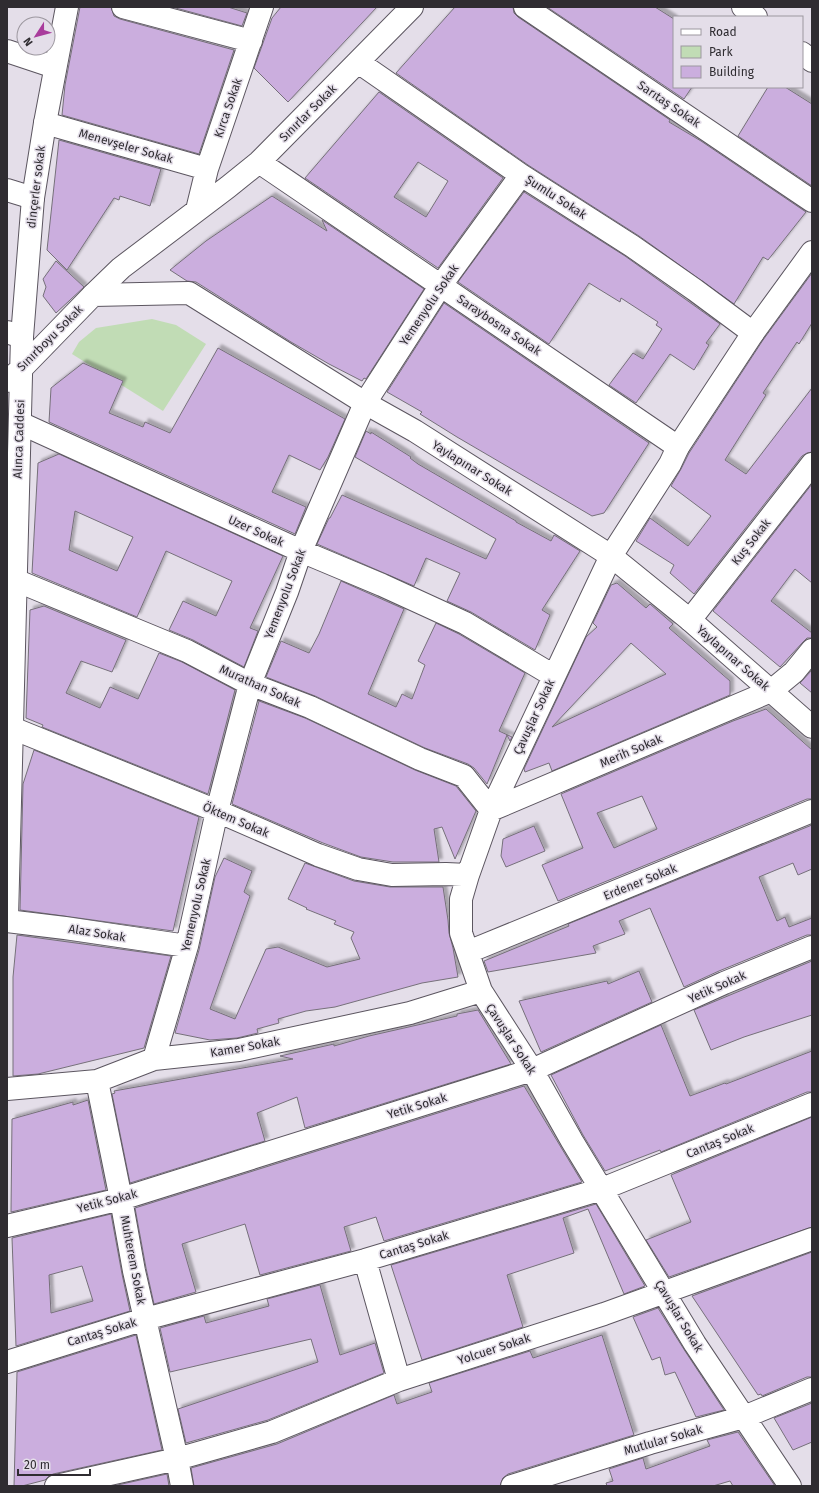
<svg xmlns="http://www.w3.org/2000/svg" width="819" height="1493" font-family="'Fira Sans',sans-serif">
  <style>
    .green { fill: #c1dcb5 }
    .building { fill: #cbaede; stroke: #76707a; fill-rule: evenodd; filter: url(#shadow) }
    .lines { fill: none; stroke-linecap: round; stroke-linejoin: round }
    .street-casing { stroke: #5c5660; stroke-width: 24 }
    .secondary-casing { stroke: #5c5660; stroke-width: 24 }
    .street { stroke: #fff; stroke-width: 22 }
    .secondary { stroke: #fff; stroke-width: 22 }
    .labels { text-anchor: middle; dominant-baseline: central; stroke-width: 3; stroke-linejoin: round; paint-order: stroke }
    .street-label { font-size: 12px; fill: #2f2c31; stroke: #e4dee9 }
  </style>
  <defs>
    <filter id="shadow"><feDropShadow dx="3.5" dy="-3.5" stdDeviation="1" flood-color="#0004"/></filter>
  </defs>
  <rect width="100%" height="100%" fill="#e4dee9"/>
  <path class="green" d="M152 319 176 325 206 344 163 411 72 354 79 342 96 328Z"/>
  <path class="building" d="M80 7H111L114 16 120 19 234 50 199 154 62 115 65 85Z
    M172 7H228L247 13 242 26Z
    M281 7H377L288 102 254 68 272 18Z
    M455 7H513L514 13 518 17 670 120 669 122 701 141 806 212 768 260 763 257 734 304 639 236 528 165 396 73Z
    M547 7H655L674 19V87H692L684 99Z
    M768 87H785L812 104V186L738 136Z
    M379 92 503 178 438 268 305 178ZM418 162 448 181 426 217 394 197Z
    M59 140 161 169 150 206 120 196 119 200 114 198 67 270 47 250Z
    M524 192 625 256 720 324 706 343 709 345 694 370 670 354 636 403 609 385 633 353 643 359 662 329 656 325 658 322 621 298 620 302 589 283 549 344 458 282Z
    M272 196 327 231 322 220 424 289 366 379 364 378 362 381 329 364 291 342 196 282 187 281 170 270 206 241Z
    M56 261 84 287 56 313 43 296 46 287 43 279Z
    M812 273V323L799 344 797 342 763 393 766 395 725 460 746 474 812 388V452L807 453 802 456 694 594 670 573 674 565 636 541 650 518 688 546 711 516 671 486 681 469 689 453 763 340Z
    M444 303 649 443 604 513 592 516 457 437 420 414 422 412 387 392Z
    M218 348 345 419 328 457 320 470 289 455 272 492 306 507 295 534 49 422 51 388 83 363 123 381 109 413 143 427 145 422 170 433Z
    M366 431 371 434V432L411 457 410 458 418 464 516 521V522L551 541 554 535 580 551 542 610 550 615 535 650 471 612 447 601 460 573 426 558 414 586 317 544 329 518H330L342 495 486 559 496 539 355 457Z
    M59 454 283 556 250 628 258 631 244 667 193 640 169 630 183 601 216 616 232 581 166 551 137 617 32 573 38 463ZM75 511 133 537 117 571 69 550Z
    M812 484V583L795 569 771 601 812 633V638H807L803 642 780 667 713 611Z
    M341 581 404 609 368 694 396 707 402 694 412 699 425 665 418 661 436 623 459 634 525 673 499 731 512 737 510 741 507 735 487 784 474 768 468 764 425 748 315 696 266 677 281 641 309 653 319 634Z
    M617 583 646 608 650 604 673 624 669 628 730 681V695L552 771 549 763 525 772 524 769 586 637 597 627 593 623 611 585ZM631 643 666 674 552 727Z
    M44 606 126 640 112 672 81 661 66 693 100 708 110 687 138 699 159 653 182 662 235 690 208 794 42 727 43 725 26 718 30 610Z
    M812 670V693L800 683Z
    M259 701 305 718 415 770 456 786 476 811 455 859 442 827 434 829 439 862H393L361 857 323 843 232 804Z
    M766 709 812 750V799H807L558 901 542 865 583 848 561 794 733 721ZM642 796 657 829 614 848 597 813Z
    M34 750 199 817 173 931 20 910 23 784Z
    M812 825V869L798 875 793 863 759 877 777 921 785 917 789 927 812 918V935H807L719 971 684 987 650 908 619 921 625 934 593 946 596 953 488 972 484 961 569 926 568 924Z
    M534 826 545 851 506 867 501 856 503 839Z
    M224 858 252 871 244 892 250 896 210 1009 235 1019 266 949 278 947 327 967 360 959 351 938 354 932 334 924 336 921 306 909 307 908 288 899 305 863 354 881 390 887H443L448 920 449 933 453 948 458 977 422 983 335 1007 306 1011 278 1019 279 1023 257 1029 258 1033 237 1038 210 1040 175 1033 199 950 215 877Z
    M17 935 171 956 144 1048 38 1074 13 1076V977Z
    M812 961V1015L744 1037 711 1050 694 1010Z
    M639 971 652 1002 541 1052 519 1001 607 981 608 984Z
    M478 1010 511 1064 305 1128 297 1097 257 1113 265 1141 130 1183 112 1094 115 1093 114 1091 293 1059 280 1056 334 1044V1046L369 1036 457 1016V1014Z
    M661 1025 690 1096 725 1083 726 1084 812 1051V1092H807L661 1152 660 1150 605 1171 583 1135 551 1075Z
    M524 1086 582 1182 384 1241 376 1217 344 1227 351 1251 260 1275 245 1224 182 1244 196 1292 154 1304 146 1268 135 1208Z
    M88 1100 106 1190 11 1212 12 1119 73 1102V1105Z
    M812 1117V1227L669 1277 646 1240 691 1222 671 1175Z
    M596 1204 645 1286 624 1294 588 1209 563 1218 574 1253 507 1275 523 1327 422 1360 391 1265Z
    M111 1214 122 1274 130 1311 16 1346 12 1238ZM82 1266 93 1301 51 1313 49 1275Z
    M812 1252V1377H807L762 1396 761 1394 758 1395 692 1296Z
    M320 1285 340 1355 375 1343 384 1373 268 1420 186 1443 178 1409 318 1362 311 1339 170 1372 160 1328 204 1316 206 1323 269 1306 267 1299Z
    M658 1308 685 1351 724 1410 696 1417 675 1372 665 1375 660 1357 652 1360 633 1317Z
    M136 1335 162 1450 53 1474 48 1477 45 1480 22 1486H14L17 1372Z
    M602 1335 634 1435 508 1474 503 1478 500 1486H194L191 1468 277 1444 394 1395 397 1404 432 1392 429 1383 530 1351 533 1358Z
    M812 1403V1442L793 1450 774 1418Z
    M738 1432 775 1486H733L730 1481 713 1486H607L606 1483 613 1481 609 1469 643 1458 646 1469 710 1446 707 1440Z
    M167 1474 169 1486H113Z"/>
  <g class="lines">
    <defs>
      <path id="street" d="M123 7 251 41
        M525 7 812 201
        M7 51 55 67
        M358 62 521 175 632 246 695 290 753 333
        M45 123 207 169
        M259 162 678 447
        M7 190 33 198
        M197 210 207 169 262 7
        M93 295 121 268 228 187 259 162 412 7
        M7 332 22 337
        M20 423 301 551 382 585 465 623 554 676
        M611 556 491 810 468 875 461 899V933L481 991 532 1070 572 1141 695 1344 790 1486
        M15 580 187 651 250 684 310 707 420 759 464 776 491 810 771 691 794 672 812 650
        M690 620 812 464
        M12 728 217 811 318 855 358 869 392 875 446 874 468 875
        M7 921 65 928 187 946
        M468 952 812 811
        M154 1059 187 946 217 811 250 684 287 592 301 551 365 403 441 285 521 175
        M97 1081 121 1199 134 1271 177 1459 182 1486
        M7 1089 97 1081 154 1059 239 1050 410 1013 481 991
        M7 1226 121 1199 532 1070 724 983 812 947
        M365 1260 399 1380
        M7 1362 145 1319 365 1260 602 1189 812 1104
        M56 1486 177 1459 272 1432 399 1380 604 1314 812 1239
        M512 1486 650 1443 744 1417 812 1389"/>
      <path id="secondary" d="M743 7 756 17
        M802 53 812 61
        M7 381 21 369 93 295 189 293 365 403 415 431 611 556 690 620 812 727
        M611 556 670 464 678 447 753 333 812 252
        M7 918 22 337 33 198 45 123 67 7"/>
    </defs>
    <use href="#street" class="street-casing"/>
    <use href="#secondary" class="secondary-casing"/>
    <use href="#street" class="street"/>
    <use href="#secondary" class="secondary"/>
  </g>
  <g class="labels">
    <g class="street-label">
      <text transform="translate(669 104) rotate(34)">Sarıtaş Sokak</text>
      <text transform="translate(228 108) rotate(-71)">Kırca Sokak</text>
      <text transform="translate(308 113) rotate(-45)">Sınırlar Sokak</text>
      <text transform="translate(126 146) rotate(16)">Menevşeler Sokak</text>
      <text transform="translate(36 187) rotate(-83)">dinçerler sokak</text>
      <text transform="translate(556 197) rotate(33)">Şumlu Sokak</text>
      <text transform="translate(429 305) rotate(-56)">Yemenyolu Sokak</text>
      <text transform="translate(499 325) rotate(34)">Saraybosna Sokak</text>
      <text transform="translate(50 338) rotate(-45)">Sınırboyu Sokak</text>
      <text transform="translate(19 439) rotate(-88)">Alınca Caddesi</text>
      <text transform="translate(472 468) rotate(32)">Yaylapınar Sokak</text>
      <text transform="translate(256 531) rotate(24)">Uzer Sokak</text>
      <text transform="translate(751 542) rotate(-52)">Kuş Sokak</text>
      <text transform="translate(285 594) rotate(-69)">Yemenyolu Sokak</text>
      <text transform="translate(733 658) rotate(41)">Yaylapınar Sokak</text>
      <text transform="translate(260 686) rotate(24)">Murathan Sokak</text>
      <text transform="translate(534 717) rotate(-65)">Çavuşlar Sokak</text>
      <text transform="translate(631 751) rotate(-23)">Merih Sokak</text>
      <text transform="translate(236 820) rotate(23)">Öktem Sokak</text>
      <text transform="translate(640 882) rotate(-22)">Erdener Sokak</text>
      <text transform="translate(196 905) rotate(-77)">Yemenyolu Sokak</text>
      <text transform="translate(97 933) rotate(9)">Alaz Sokak</text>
      <text transform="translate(717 987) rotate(-24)">Yetik Sokak</text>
      <text transform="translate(511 1039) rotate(57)">Çavuşlar Sokak</text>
      <text transform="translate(245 1047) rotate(-10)">Kamer Sokak</text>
      <text transform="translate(417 1106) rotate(-17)">Yetik Sokak</text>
      <text transform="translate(720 1141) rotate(-22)">Cantaş Sokak</text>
      <text transform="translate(107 1201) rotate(-15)">Yetik Sokak</text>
      <text transform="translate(414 1245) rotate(-17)">Cantaş Sokak</text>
      <text transform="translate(133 1260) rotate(79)">Muhterem Sokak</text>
      <text transform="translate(679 1316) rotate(59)">Çavuşlar Sokak</text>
      <text transform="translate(102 1332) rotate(-17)">Cantaş Sokak</text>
      <text transform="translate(494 1349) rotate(-18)">Yolcuer Sokak</text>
      <text transform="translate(663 1440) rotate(-16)">Mutlular Sokak</text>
    </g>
  </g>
  <rect width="819" height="1493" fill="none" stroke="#2f2c31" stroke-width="16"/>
  <rect x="673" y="16" width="130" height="72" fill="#e4dee9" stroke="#9c979f"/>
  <rect x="681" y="29" width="20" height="6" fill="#ffffff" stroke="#9c979f"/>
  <text x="709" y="36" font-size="12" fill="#2f2c31">Road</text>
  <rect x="681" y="46" width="20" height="12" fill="#c1dcb5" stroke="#9c979f"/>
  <text x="709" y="56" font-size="12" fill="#2f2c31">Park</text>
  <rect x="681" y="66" width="20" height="12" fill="#cbaede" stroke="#9c979f"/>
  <text x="709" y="76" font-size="12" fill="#2f2c31">Building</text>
  <g transform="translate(36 36) rotate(234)"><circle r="19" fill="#e4dee9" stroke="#9c979f"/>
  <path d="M0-3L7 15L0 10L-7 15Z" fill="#a93c9c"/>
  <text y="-6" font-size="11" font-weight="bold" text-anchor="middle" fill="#2f2c31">N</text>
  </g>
  <path d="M18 1469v6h72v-6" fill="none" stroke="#2f2c31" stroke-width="2"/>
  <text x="24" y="1469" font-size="12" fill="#2f2c31" stroke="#e4dee9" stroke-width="3" paint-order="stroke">20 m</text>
</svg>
